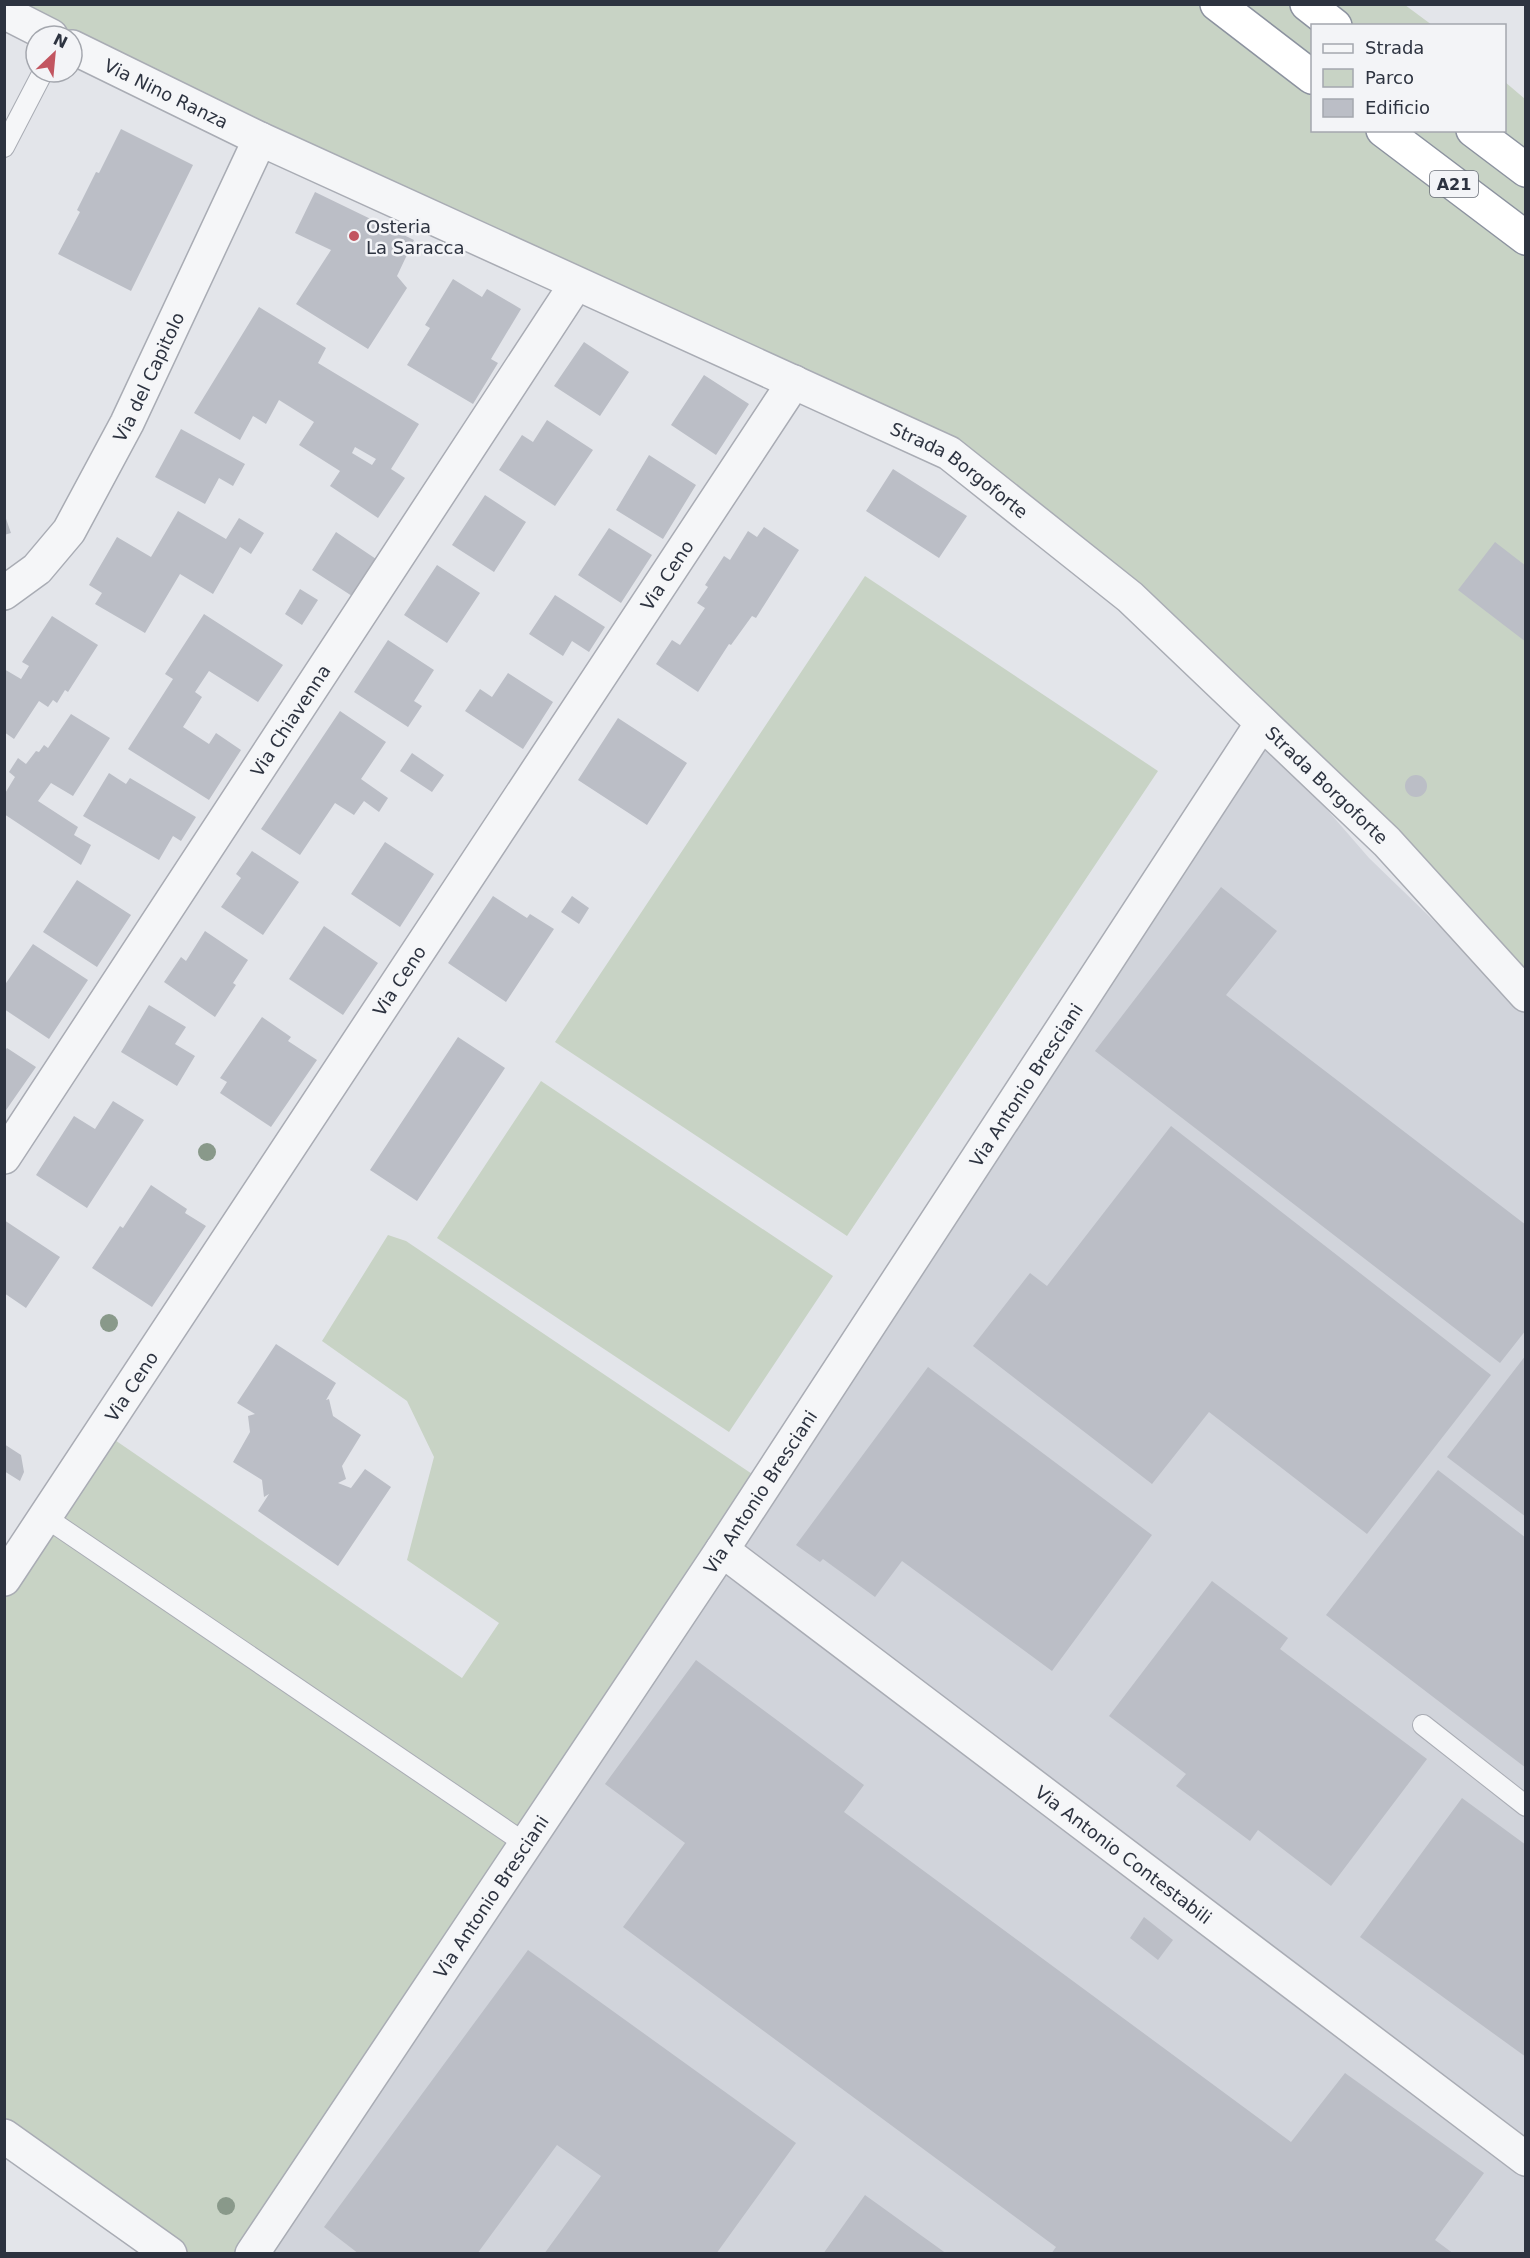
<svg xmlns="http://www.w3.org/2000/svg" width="1530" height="2258" font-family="'DejaVu Sans',sans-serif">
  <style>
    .built { fill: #d1d4db }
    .green { fill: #c8d3c5 }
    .building { fill: #bbbec6; fill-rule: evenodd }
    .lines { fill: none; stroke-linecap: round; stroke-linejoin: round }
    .lane-casing { stroke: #a9acb4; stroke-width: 22 }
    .street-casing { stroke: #a9acb4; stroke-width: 36 }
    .highway-casing { stroke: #8c929f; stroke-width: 36 }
    .lane { stroke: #f5f6f8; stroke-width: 20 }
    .street { stroke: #f5f6f8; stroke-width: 33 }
    .highway { stroke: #fff; stroke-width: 33 }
    .tree { fill: #89998a }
    .poi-dot { fill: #c25560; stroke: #f3f4f7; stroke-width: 2 }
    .labels { text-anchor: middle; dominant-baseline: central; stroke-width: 5; stroke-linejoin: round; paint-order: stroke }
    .shield { fill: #f3f4f7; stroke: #686d77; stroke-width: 1.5 }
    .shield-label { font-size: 16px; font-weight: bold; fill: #2d3340 }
    .street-label { font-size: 18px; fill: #2d3340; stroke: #f3f4f7 }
    .poi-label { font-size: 18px; fill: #2d3340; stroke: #f3f4f7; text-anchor: start }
  </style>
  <rect width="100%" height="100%" fill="#e3e5ea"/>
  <path class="built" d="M1258 730 1369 858 1525 1009V2253L248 2254Z"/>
  <path class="green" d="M4 5H1405L1432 25 1312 26V130H1504L1505 82 1525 99V1003L1258 730 947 451Z
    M865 576 1158 771 847 1236 555 1042Z
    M541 1081 833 1276 729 1432 437 1238Z
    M388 1235 406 1241 764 1482 249 2253H172L5 2133V1590L109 1436 462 1678 499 1623 407 1560 434 1457 407 1401 322 1341Z"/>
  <path class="building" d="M121 129 193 165 131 291 58 254 80 212 77 210 96 172 99 173Z
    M315 192 414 240 397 276 407 288 368 349 296 304 331 250 295 233Z
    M453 279 482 297 487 289 521 309 491 359 498 363 473 404 407 365 430 328 425 325Z
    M259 307 326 348 318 363 419 424 391 469 405 478 378 518 330 486 340 471 299 445 314 422 279 400 266 424 253 416 240 440 194 413ZM355 447 376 459 372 465 352 453Z
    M584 342 629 372 600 416 554 386Z
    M704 375 749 404 716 455 671 425Z
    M547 420 593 450 555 506 499 470 522 435 533 442Z
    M181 429 245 464 233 486 219 478 205 504 155 477Z
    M649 455 696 485 663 539 616 510Z
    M893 469 967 516 939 558 866 511Z
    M485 495 526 522 494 572 452 545Z
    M178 511 226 539 239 518 264 533 251 554 240 547 213 594 180 574 145 633 95 604 102 593 89 585 117 537 151 557Z
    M4 513 11 533 4 535Z
    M764 527 799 550 756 618 752 616 731 645 729 644 698 692 656 664 672 640 680 645 705 608 697 603 708 587 705 585 724 556 730 560 748 531 757 537Z
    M609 528 652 555 621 603 578 575Z
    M336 532 376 559 352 596 312 570Z
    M1495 542 1526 566V642L1458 590Z
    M437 565 480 593 447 643 404 615Z
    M300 589 318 600 302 625 285 614Z
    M555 595 605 627 589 652 572 641 563 656 529 634Z
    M204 614 283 665 258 702 209 671 195 692 202 697 183 727 209 744 216 733 241 750 209 800 128 749 173 679 165 674Z
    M52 616 98 645 68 692 65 690 57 703 53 700 48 707 39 701 14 739 4 732V669L21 679 29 666 22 662Z
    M388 640 434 670 414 701 422 706 408 727 354 692Z
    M508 673 553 702 523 749 465 711 480 689 492 697Z
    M340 711 386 742 361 779 388 798 379 812 364 801 354 815 335 803 300 855 261 829Z
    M71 714 110 738 73 796 51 783 38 801 78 827 74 835 91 845 81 865 4 814V795L15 777 9 772 18 758 26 764 36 751 39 752 44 745 48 748Z
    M618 718 687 763 647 825 578 780Z
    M412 753 444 775 432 792 400 771Z
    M109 773 126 784 130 778 196 817 181 841 173 836 159 860 83 816Z
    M1405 786a11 11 0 1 1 22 0a11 11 0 1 1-22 0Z
    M385 842 434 874 400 927 351 894Z
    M252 851 299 882 263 935 221 907 241 878 236 874Z
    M77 880 131 915 97 967 43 932Z
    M1221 887 1277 931 1226 995 1526 1225V1330L1500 1363 1095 1051Z
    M493 896 527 918 530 914 554 929 506 1002 448 963Z
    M572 896 589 908 579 924 561 912Z
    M324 926 378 963 343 1015 289 979Z
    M205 931 248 960 233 983 236 985 215 1017 164 982 181 957 186 961Z
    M33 944 88 980 49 1039 4 1009V986Z
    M149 1005 186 1027 175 1044 195 1056 177 1086 121 1052Z
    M262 1017 291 1037 288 1041 317 1060 271 1127 220 1093 227 1082 220 1078Z
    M458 1037 505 1068 417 1201 370 1170Z
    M7 1048 36 1067 4 1113V1052Z
    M113 1101 144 1120 87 1208 36 1175 74 1116 95 1129Z
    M1171 1126 1491 1375 1367 1534 1209 1412 1152 1484 973 1346 1030 1273 1047 1286Z
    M151 1185 187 1209 185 1213 206 1226 152 1307 92 1268 120 1226 123 1228Z
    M4 1220 60 1257 26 1308 4 1293Z
    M276 1344 336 1383 326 1400 329 1399 333 1416 361 1435 342 1466 346 1479 338 1483 351 1488 365 1469 391 1487 338 1566 258 1511 269 1494 264 1497 262 1480 233 1462 250 1432 248 1416 255 1414 237 1403Z
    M1526 1355V1517L1447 1457Z
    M928 1367 1152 1535 1052 1671 902 1561 875 1597 823 1559 820 1562 796 1545Z
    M4 1444 21 1455 24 1472 20 1481 4 1471Z
    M1438 1470 1526 1538V1768L1326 1615Z
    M1212 1581 1288 1638 1280 1649 1427 1759 1331 1886 1258 1830 1250 1841 1176 1786 1186 1774 1109 1716Z
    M696 1660 864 1785 844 1812 1291 2142 1345 2073 1484 2173 1435 2240 1454 2254H1051L1056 2247 623 1927 685 1843 605 1784Z
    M1462 1798 1526 1845V2057L1360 1937Z
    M1144 1917 1173 1940 1158 1960 1130 1938Z
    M528 1950 796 2143 716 2254H544L601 2176 557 2145 477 2254H359L324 2227Z
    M865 2195 947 2254H823Z"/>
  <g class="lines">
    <defs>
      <path id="lane" d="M4 147 43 72
        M45 1517 526 1844
        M1423 1725 1526 1806"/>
      <g id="street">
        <path d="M4 12 51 36"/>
        <path id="s1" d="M72 47 260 139 949 453 1130 597 1387 842 1526 995"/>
        <path id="s2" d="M4 593 37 569 69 531 127 423 260 139"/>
        <path id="s3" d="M4 1157 576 284"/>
        <path id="s4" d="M722 1550 1526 2159"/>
        <path id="s5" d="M4 1579 794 382"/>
        <path d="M4 2136 170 2254"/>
        <path id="s6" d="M252 2254 722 1550 1262 723"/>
      </g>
      <path id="highway" d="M1217 4 1312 77
        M1307 4 1335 26
        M1383 130 1526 238
        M1473 130 1526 170"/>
    </defs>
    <use href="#lane" class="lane-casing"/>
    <use href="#street" class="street-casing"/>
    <use href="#highway" class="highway-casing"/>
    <use href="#lane" class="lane"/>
    <use href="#street" class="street"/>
    <use href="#highway" class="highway"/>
  </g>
  <g class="tree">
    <circle cx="207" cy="1152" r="9"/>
    <circle cx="109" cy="1323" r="9"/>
    <circle cx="226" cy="2206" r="9"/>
  </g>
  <circle class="poi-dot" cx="354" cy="236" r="6"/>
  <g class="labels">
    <rect class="shield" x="1430" y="171" width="48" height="26" rx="4.5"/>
    <g class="shield-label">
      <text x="1454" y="184">A21</text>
    </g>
    <g class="street-label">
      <text stroke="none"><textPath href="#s1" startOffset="105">Via Nino Ranza</textPath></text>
      <text stroke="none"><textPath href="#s2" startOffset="264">Via del Capitolo</textPath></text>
      <text stroke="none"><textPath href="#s1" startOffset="984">Strada Borgoforte</textPath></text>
      <text stroke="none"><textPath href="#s5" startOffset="1203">Via Ceno</textPath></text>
      <text stroke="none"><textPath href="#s3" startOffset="522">Via Chiavenna</textPath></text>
      <text stroke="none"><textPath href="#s1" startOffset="1470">Strada Borgoforte</textPath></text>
      <text stroke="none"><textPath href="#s5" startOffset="717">Via Ceno</textPath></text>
      <text stroke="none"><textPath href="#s6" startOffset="1402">Via Antonio Bresciani</textPath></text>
      <text stroke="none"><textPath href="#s5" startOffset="231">Via Ceno</textPath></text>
      <text stroke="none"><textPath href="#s6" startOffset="916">Via Antonio Bresciani</textPath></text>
      <text stroke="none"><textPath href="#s4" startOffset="504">Via Antonio Contestabili</textPath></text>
      <text stroke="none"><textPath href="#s6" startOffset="430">Via Antonio Bresciani</textPath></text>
    </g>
    <g class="poi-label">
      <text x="366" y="226">Osteria<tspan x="366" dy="21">La Saracca</tspan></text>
    </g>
  </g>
  <rect width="1530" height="2258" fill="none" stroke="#2d3340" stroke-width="12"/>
  <rect x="1311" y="24" width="195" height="108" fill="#f3f4f7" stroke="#a4a7ae" stroke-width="1.5"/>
  <rect x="1323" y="44" width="30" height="9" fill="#f5f6f8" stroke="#a4a7ae" stroke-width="1.5"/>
  <text x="1365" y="54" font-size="18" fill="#2d3340">Strada</text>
  <rect x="1323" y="69" width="30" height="18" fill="#c8d3c5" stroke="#a4a7ae" stroke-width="1.5"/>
  <text x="1365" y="84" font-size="18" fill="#2d3340">Parco</text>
  <rect x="1323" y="99" width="30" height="18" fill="#bbbec6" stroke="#a4a7ae" stroke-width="1.5"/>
  <text x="1365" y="114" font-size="18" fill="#2d3340">Edificio</text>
  <g transform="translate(54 54) rotate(26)"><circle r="28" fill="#f3f4f7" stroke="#a4a7ae" stroke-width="1.5"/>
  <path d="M0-4.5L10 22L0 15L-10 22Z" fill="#c25560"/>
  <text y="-9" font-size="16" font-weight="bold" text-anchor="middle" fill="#2d3340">N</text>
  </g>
</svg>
